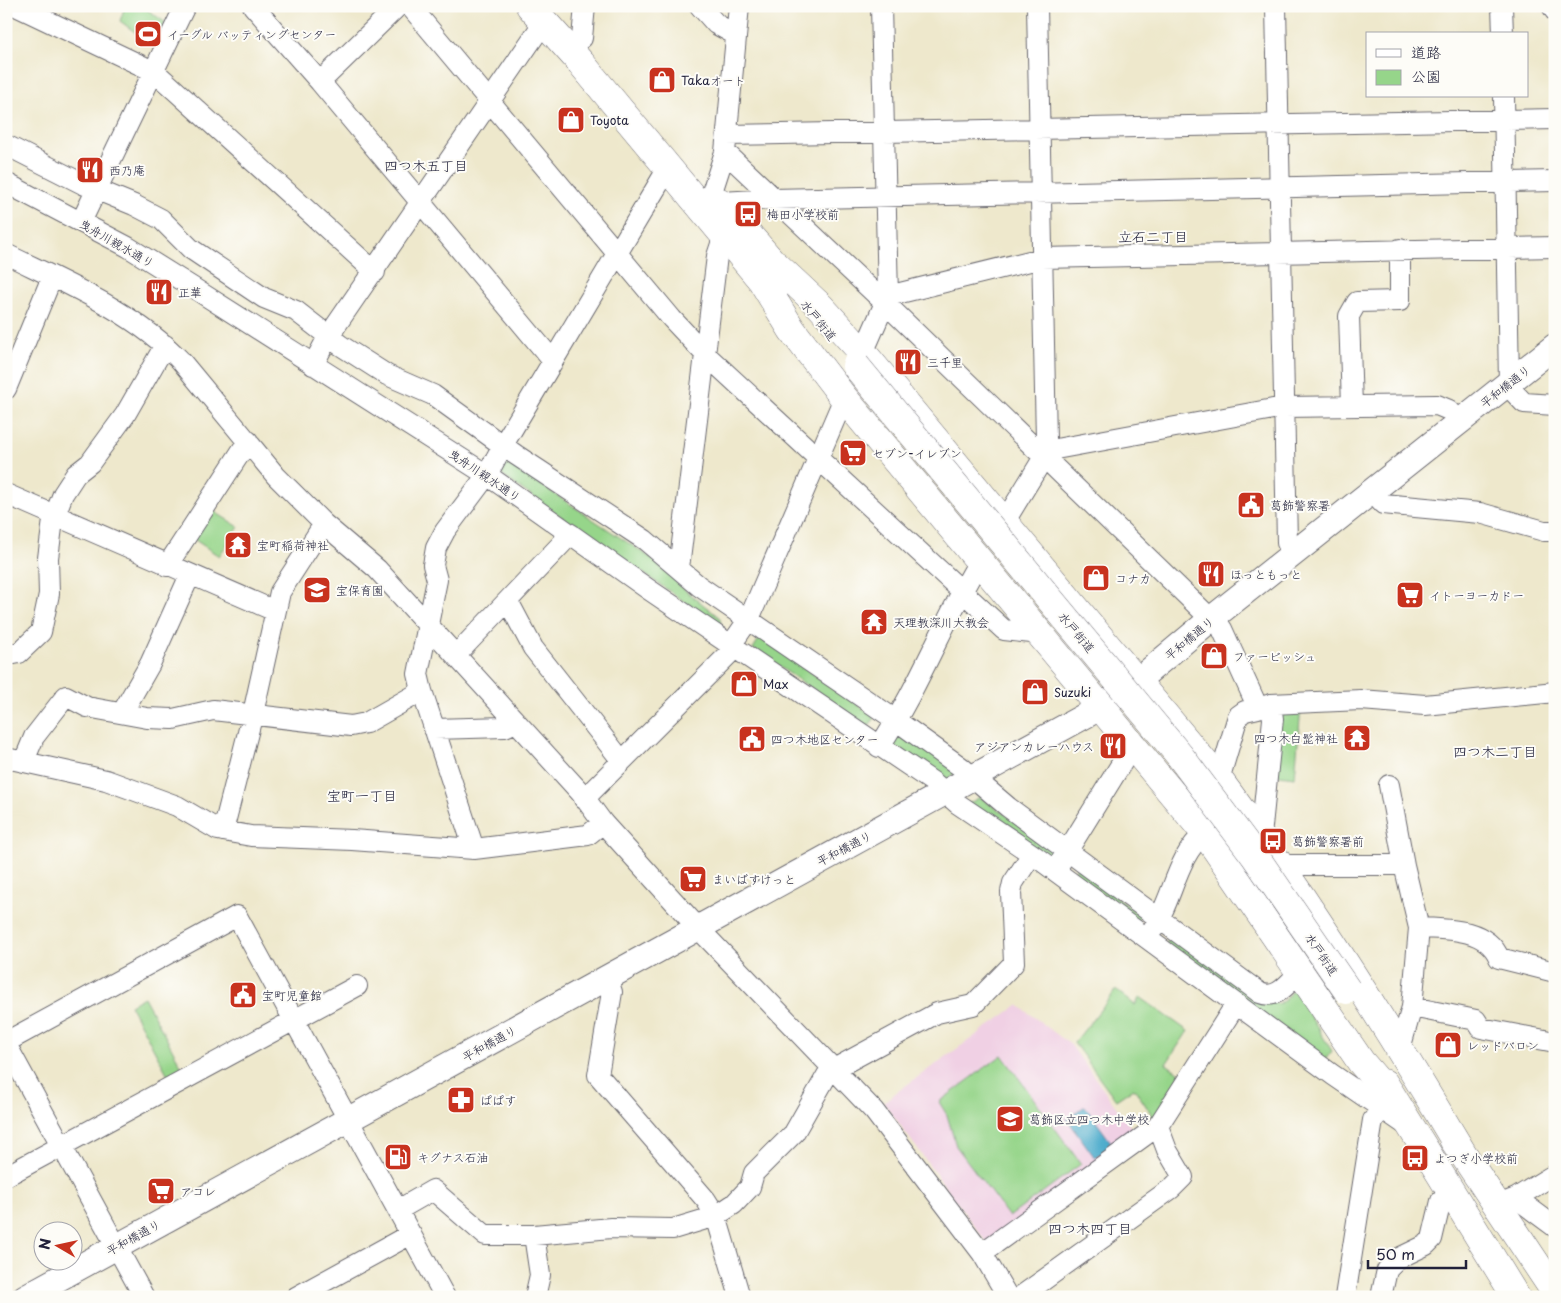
<svg xmlns="http://www.w3.org/2000/svg" width="1561" height="1303" font-family="'Playpen Sans','Klee One',sans-serif">
  <style>
    .built { fill: #f0d0e4 }
    .green { fill: #96d58a; stroke: #5c7c62 }
    .water { fill: #4daccc; stroke: #386784 }
    .lines { fill: none; stroke-linecap: round; stroke-linejoin: round }
    .minor-casing { stroke: #69676e; stroke-width: 22 }
    .major-casing { stroke: #69676e; stroke-width: 27 }
    .highway-casing { stroke: #69676e; stroke-width: 29 }
    .minor { stroke: #fff; stroke-width: 20 }
    .major { stroke: #fff; stroke-width: 25 }
    .highway { stroke: #fff; stroke-width: 28 }
    .highway-bridge-casing { stroke: #69676e; stroke-width: 29; stroke-linecap: butt }
    .highway-bridge { stroke: #fff; stroke-width: 28 }
    .labels { text-anchor: middle; dominant-baseline: central; stroke-width: 4; stroke-linejoin: round; paint-order: stroke }
    .poi-label { font-size: 12px; fill: #22223b; stroke: #fdfcf7; text-anchor: start }
    .street-label { font-size: 12px; fill: #22223b; stroke: #fdfcf7 }
    .neighbourhood-label { font-size: 14px; fill: #22223b; stroke: #fdfcf7 }
  </style>
  <rect width="100%" height="100%" fill="#fdfcf7"/>
  <filter id="ink" filterUnits="userSpaceOnUse"><feTurbulence type="fractalNoise" baseFrequency=".02" numOctaves="2"/><feDisplacementMap in="SourceGraphic" scale="10" xChannelSelector="R" yChannelSelector="G"/><feConvolveMatrix kernelMatrix="1 2 1 2 8 2 1 2 1" color-interpolation-filters="sRGB"/></filter>
  <filter id="wash" filterUnits="userSpaceOnUse"><feTurbulence type="fractalNoise" baseFrequency=".0096" numOctaves="4" result="noise"/><feDisplacementMap in="SourceGraphic" scale="20" xChannelSelector="R" yChannelSelector="G"/><feGaussianBlur stdDeviation="1.12" result="paint"/><feColorMatrix in="noise" values="0 0 0 0 0 0 0 0 0 0 0 0 0 0 0 0 0 1.4 0 .05"/><feComposite in="paint" operator="in"/></filter>
  <g filter="url(#wash)">
    <rect width="100%" height="100%" fill="#eee8cc"/>
    <path class="built" d="M1018 1005 1071 1045 1138 1137 986 1242 883 1102Z"/>
    <path class="green" d="M125 6H142L166 23 151 44 120 21Z
      M502 463H506L514 467 651 558 685 590 720 618 721 625 711 620 507 479 499 473Z
      M210 509 239 527 219 556 192 538Z
      M760 637 871 714 875 718 869 725 863 723 753 649Z
      M1277 707H1301L1295 777 1271 774Z
      M900 732 957 771 948 780 896 747 892 744Z
      M980 797 1054 848 1057 855 1049 858 968 804Z
      M1077 867 1141 916 1137 921 1074 872Z
      M1171 934 1260 999 1278 1004 1285 1000 1293 989 1332 1051 1325 1060 1165 945Z
      M1116 990 1135 1005 1140 997 1188 1031 1166 1064 1181 1074 1156 1121 1134 1088 1116 1100 1074 1043Z
      M144 997 183 1069 169 1077 130 1005Z
      M1002 1055 1081 1164 1009 1217 956 1146 947 1115 939 1102Z"/>
    <path class="water" d="M1085 1106 1113 1145 1095 1158 1067 1119Z"/>
  </g>
  <g filter="url(#ink)">
    <g class="lines">
      <defs>
        <path id="minor" d="M16 6 155 72 375 272
          M253 6 320 82 553 361
          M410 6 672 319 704 353 1004 630 1041 634
          M700 6 716 24 736 35
          M1276 6 1287 543 1294 553
          M1502 6 1503 34
          M1552 6 1555 11
          M582 38 585 6
          M320 82 398 6
          M1504 96 1509 383
          M727 135 1555 119
          M6 145 83 184 134 205 161 219 191 249 264 298 296 311 340 345 387 375 433 395 516 455 645 540 699 586 897 721 961 767 1008 807 1260 993C1277 1000 1287 984 1299 973
          M725 152 884 302 1211 619
          M6 183 128 247 192 287 487 475 648 589 933 782 958 804 1032 854 1333 1075 1403 1123
          M712 192 725 152 739 6
          M721 202 773 199 1555 181
          M81 222 185 6
          M6 254C67 284 133 311 181 361L276 476 324 524 377 569 581 793 603 823 698 928 874 1111 982 1253 1008 1297
          M888 296 1042 258 1555 247
          M863 353 888 296 881 6
          M313 365 328 337 544 22
          M1507 385 1524 403 1555 405
          M6 389 52 277
          M1352 406 1349 316 1357 302 1400 301V249
          M1045 451 1284 407 1437 405 1449 410 1460 422
          M1371 491 1383 504 1480 513 1544 531H1555
          M6 494 275 611
          M1005 521 1044 457 1046 440 1037 6
          M167 566 248 441
          M679 568 717 256 724 235
          M508 601 533 648 622 761
          M1214 617 1222 629 1258 708 1245 711 1238 716 1219 780
          M731 645 749 619 844 398
          M6 651 14 654 19 653 41 632 49 594 48 558 53 520 63 494 76 474 90 463 125 415 165 345
          M456 655 571 534
          M1258 708 1271 704 1361 700 1425 705 1555 692
          M122 713 150 664 190 575
          M434 729 505 727 516 722
          M879 747C919 688 943 621 980 560
          M6 758 106 780 177 806 218 830 251 836 352 840 474 849 588 835 603 823
          M24 761 34 737 66 696 87 707 147 718 173 719 213 710 351 726 366 723 422 691
          M1389 785 1404 865 1419 928 1412 1007 1400 1049
          M584 799 735 648
          M223 831 254 709 280 592 324 524
          M1261 836 1273 719 1271 704
          M474 849 422 691 418 674 437 580 433 565 436 548 445 531 487 475 503 445 668 168
          M1060 863 1133 745
          M1281 865H1404
          M1419 928C1447 929 1487 928 1499 958L1555 972
          M1153 929C1173 900 1176 856 1205 833
          M607 978 612 992 598 1075 706 1200 716 1216 740 1297
          M1412 1007 1476 1020 1481 1028 1555 1042
          M6 1042 237 916 445 1297
          M6 1044 144 1297
          M6 1176 357 986
          M1516 1198 1555 1227
          M1498 1205 1516 1198 1550 1177H1555
          M398 1210 433 1190 485 1235H534L611 1228 673 1229 716 1216 734 1204 750 1187 754 1173 794 1133 827 1075 834 1069 937 1013 973 1005 1014 963 1011 892 1013 883 1032 854
          M534 1235 540 1275 535 1297
          M982 1253 1158 1126
          M296 1297 411 1234
          M1020 1297 1172 1188 1183 1177 1167 1150 1158 1126 1236 1004
          M1345 1297 1373 1120 1383 1108
          M1381 1297 1387 1270 1399 1258 1426 1245 1432 1239 1441 1201 1452 1193"/>
        <path id="major" d="M25 1297 1101 707 1137 681 1211 619 1555 346"/>
        <path id="highway" d="M530 6 581 63 773 294
          M720 202 787 279
          M776 265 820 306 863 353 1219 780C1308 900 1387 1026 1463 1154
          M762 281 792 330 844 398 1205 833 1361 1062 1393 1099
          M1384 1083 1516 1297
          M1453 1139 1555 1292"/>
      </defs>
      <use href="#minor" class="minor-casing"/>
      <use href="#major" class="major-casing"/>
      <use href="#highway" class="highway-casing"/>
      <use href="#minor" class="minor"/>
      <use href="#major" class="major"/>
      <use href="#highway" class="highway"/>
      <defs>
        <path id="highway-bridge" d="M856 366 1180 756 1255 856 1347 990"/>
      </defs>
      <use href="#highway-bridge" class="highway-bridge-casing"/>
      <use href="#highway-bridge" class="highway-bridge"/>
    </g>
  </g>
  <defs>
    <symbol id="stadium-square" viewBox="-11 -11 22 22"><rect x="-9" y="-9" width="18" height="18" rx="4" fill="#c8321e" stroke="#fdfcf7"/><path d="M0-5a6.5 5 0 1 0 0 10a6.5 5 0 1 0 0-10ZM-3.5-1.8h7v3.6h-7Z" fill="#fff"/></symbol>
    <symbol id="shop-square" viewBox="-11 -11 22 22"><rect x="-9" y="-9" width="18" height="18" rx="4" fill="#c8321e" stroke="#fdfcf7"/><path d="M-5-2.5h2.3a2.7 3.5 0 0 1 5.4 0H5L5.5 6h-11ZM-1.5-2.5h3a1.5 2.3 0 0 0-3 0Z" fill="#fff"/></symbol>
    <symbol id="restaurant-square" viewBox="-11 -11 22 22"><rect x="-9" y="-9" width="18" height="18" rx="4" fill="#c8321e" stroke="#fdfcf7"/><path d="M-5-6h1v4h1v-4h1v4h1v-4h1v5L-1.5 .5V6h-2V.5L-5-1ZM5-6V6H3V1.5H1.5Q1.5-4 5-6Z" fill="#fff"/></symbol>
    <symbol id="bus-square" viewBox="-11 -11 22 22"><rect x="-9" y="-9" width="18" height="18" rx="4" fill="#c8321e" stroke="#fdfcf7"/><path d="M-5-6H5V4H4V6H2V4H-2V6H-4V4H-5ZM-3.5-4V0h7V-4ZM-3.5 1.2v1.5H-2V1.2ZM2 1.2v1.5H3.5V1.2Z" fill="#fff"/></symbol>
    <symbol id="supermarket-square" viewBox="-11 -11 22 22"><rect x="-9" y="-9" width="18" height="18" rx="4" fill="#c8321e" stroke="#fdfcf7"/><path d="M-6-5.5h2.5l.6 2H6L4.5 2H-2.5L-4.4-4H-6ZM-1.5 3.2a1.3 1.3 0 1 0 .1 0ZM3 3.2a1.3 1.3 0 1 0 .1 0Z" fill="#fff"/></symbol>
    <symbol id="civic-square" viewBox="-11 -11 22 22"><rect x="-9" y="-9" width="18" height="18" rx="4" fill="#c8321e" stroke="#fdfcf7"/><path d="M-.6-6.5H3V-4.5H.6V-3L4-1V1h2V6H-6V1h2V-1L-.6-3ZM-1.2 2.5V6h2.4V2.5Z" fill="#fff"/></symbol>
    <symbol id="temple-square" viewBox="-11 -11 22 22"><rect x="-9" y="-9" width="18" height="18" rx="4" fill="#c8321e" stroke="#fdfcf7"/><path d="M0-6L5-2H3V0L6.5 2.5H4V6H1.5V3h-3V6H-4V2.5H-6.5L-3 0V-2H-5Z" fill="#fff"/></symbol>
    <symbol id="school-square" viewBox="-11 -11 22 22"><rect x="-9" y="-9" width="18" height="18" rx="4" fill="#c8321e" stroke="#fdfcf7"/><path d="M0-5L7-2L0 1L-7-2ZM-4 1L0 2.5L4 1V4Q0 6-4 4Z" fill="#fff"/></symbol>
    <symbol id="pharmacy-square" viewBox="-11 -11 22 22"><rect x="-9" y="-9" width="18" height="18" rx="4" fill="#c8321e" stroke="#fdfcf7"/><path d="M-2-6h4v4h4v4h-4v4h-4v-4h-4v-4h4Z" fill="#fff"/></symbol>
    <symbol id="fuel-square" viewBox="-11 -11 22 22"><rect x="-9" y="-9" width="18" height="18" rx="4" fill="#c8321e" stroke="#fdfcf7"/><path d="M-5.5-6h7V0h2V4h1.3V-2.5L3-4.5l.8-.8L6-3V5H2.5V1h-1V6h-7ZM-4.2-4.7v3.2H.2V-4.7Z" fill="#fff"/></symbol>
  </defs>
  <g fill-rule="evenodd">
    <use href="#stadium-square" x="132" y="18" width="32" height="32"/>
    <use href="#shop-square" x="646" y="64" width="32" height="32"/>
    <use href="#shop-square" x="555" y="104" width="32" height="32"/>
    <use href="#restaurant-square" x="74" y="154" width="32" height="32"/>
    <use href="#bus-square" x="732" y="198" width="32" height="32"/>
    <use href="#restaurant-square" x="143" y="276" width="32" height="32"/>
    <use href="#restaurant-square" x="892" y="346" width="32" height="32"/>
    <use href="#supermarket-square" x="837" y="437" width="32" height="32"/>
    <use href="#civic-square" x="1235" y="489" width="32" height="32"/>
    <use href="#temple-square" x="222" y="529" width="32" height="32"/>
    <use href="#restaurant-square" x="1195" y="558" width="32" height="32"/>
    <use href="#shop-square" x="1080" y="562" width="32" height="32"/>
    <use href="#school-square" x="301" y="574" width="32" height="32"/>
    <use href="#supermarket-square" x="1394" y="579" width="32" height="32"/>
    <use href="#temple-square" x="858" y="606" width="32" height="32"/>
    <use href="#shop-square" x="1198" y="640" width="32" height="32"/>
    <use href="#shop-square" x="728" y="668" width="32" height="32"/>
    <use href="#shop-square" x="1019" y="676" width="32" height="32"/>
    <use href="#temple-square" x="1341" y="722" width="32" height="32"/>
    <use href="#civic-square" x="736" y="723" width="32" height="32"/>
    <use href="#restaurant-square" x="1097" y="730" width="32" height="32"/>
    <use href="#bus-square" x="1257" y="825" width="32" height="32"/>
    <use href="#supermarket-square" x="677" y="863" width="32" height="32"/>
    <use href="#civic-square" x="227" y="979" width="32" height="32"/>
    <use href="#shop-square" x="1432" y="1029" width="32" height="32"/>
    <use href="#pharmacy-square" x="445" y="1084" width="32" height="32"/>
    <use href="#school-square" x="994" y="1103" width="32" height="32"/>
    <use href="#fuel-square" x="382" y="1141" width="32" height="32"/>
    <use href="#bus-square" x="1399" y="1142" width="32" height="32"/>
    <use href="#supermarket-square" x="145" y="1175" width="32" height="32"/>
  </g>
  <g class="labels">
    <g class="poi-label">
      <text x="167" y="34">イーグル バッティングセンター</text>
      <text x="681" y="80">Takaオート</text>
      <text x="590" y="120">Toyota</text>
      <text x="109" y="170">西乃庵</text>
      <text x="767" y="214">梅田小学校前</text>
      <text x="178" y="292">正華</text>
      <text x="927" y="362">三千里</text>
      <text x="872" y="453">セブン-イレブン</text>
      <text x="1270" y="505">葛飾警察署</text>
      <text x="257" y="545">宝町稲荷神社</text>
      <text x="1230" y="574">ほっともっと</text>
      <text x="1115" y="578">コナカ</text>
      <text x="336" y="590">宝保育園</text>
      <text x="1429" y="595">イトーヨーカドー</text>
      <text x="893" y="622">天理教深川大教会</text>
      <text x="1233" y="656">ファービッシュ</text>
      <text x="763" y="684">Max</text>
      <text x="1054" y="692">Suzuki</text>
      <text x="1338" y="738" text-anchor="end">四つ木白髭神社</text>
      <text x="771" y="739">四つ木地区センター</text>
      <text x="1094" y="746" text-anchor="end">アジアンカレーハウス</text>
      <text x="1292" y="841">葛飾警察署前</text>
      <text x="712" y="879">まいばすけっと</text>
      <text x="262" y="995">宝町児童館</text>
      <text x="1467" y="1045">レッドバロン</text>
      <text x="480" y="1100">ぱぱす</text>
      <text x="1029" y="1119">葛飾区立四つ木中学校</text>
      <text x="417" y="1157">キグナス石油</text>
      <text x="1434" y="1158">よつぎ小学校前</text>
      <text x="180" y="1191">アコレ</text>
    </g>
    <g class="street-label">
      <text transform="translate(117 243) rotate(30)">曳舟川親水通り</text>
      <text transform="translate(819 320) rotate(51)">水戸街道</text>
      <text transform="translate(1505 386) rotate(-38)">平和橋通り</text>
      <text transform="translate(485 475) rotate(34)">曳舟川親水通り</text>
      <text transform="translate(1077 632) rotate(50)">水戸街道</text>
      <text transform="translate(1189 638) rotate(-40)">平和橋通り</text>
      <text transform="translate(844 848) rotate(-28)">平和橋通り</text>
      <text transform="translate(1322 954) rotate(56)">水戸街道</text>
      <text transform="translate(489 1043) rotate(-29)">平和橋通り</text>
      <text transform="translate(133 1237) rotate(-29)">平和橋通り</text>
    </g>
    <g class="neighbourhood-label">
      <text x="426" y="165">四つ木五丁目</text>
      <text x="1153" y="236">立石二丁目</text>
      <text x="1495" y="751">四つ木二丁目</text>
      <text x="362" y="795">宝町一丁目</text>
      <text x="1090" y="1228">四つ木四丁目</text>
    </g>
  </g>
  <rect width="1561" height="1303" fill="none" stroke="#fdfcf7" stroke-width="25"/>
  <rect x="1366" y="32" width="162" height="65" fill="#fdfcf7" stroke="#a5a5ac"/>
  <rect x="1376" y="49" width="25" height="8" fill="#ffffff" stroke="#a5a5ac"/>
  <text x="1411" y="58" font-size="15" fill="#22223b">道路</text>
  <rect x="1376" y="70" width="25" height="15" fill="#96d58a" stroke="#a5a5ac"/>
  <text x="1411" y="82" font-size="15" fill="#22223b">公園</text>
  <g transform="translate(58 1246) rotate(279)"><circle r="24" fill="#fdfcf7" stroke="#a5a5ac"/>
  <path d="M0-4L9 19L0 12L-9 19Z" fill="#c8321e"/>
  <text y="-8" font-size="14" font-weight="bold" text-anchor="middle" fill="#22223b">N</text>
  </g>
  <path d="M1368 1260v8h98v-8" fill="none" stroke="#22223b" stroke-width="2.5"/>
  <text x="1376" y="1260" font-size="15" fill="#22223b" stroke="#fdfcf7" stroke-width="4" paint-order="stroke">50 m</text>
</svg>
